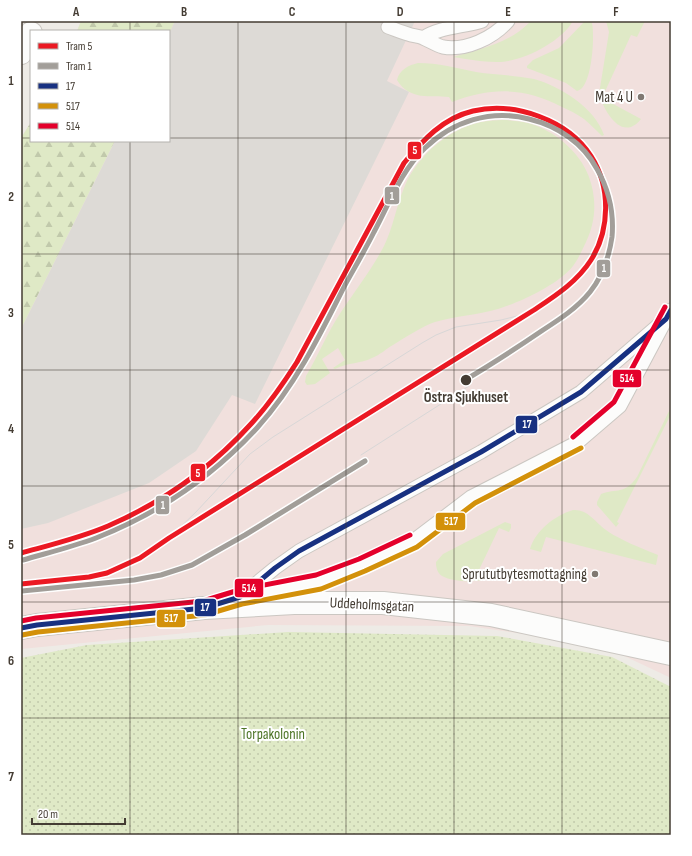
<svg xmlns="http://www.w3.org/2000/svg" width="692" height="856" font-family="'Sofia Sans Condensed',sans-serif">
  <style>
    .medical { fill: #f1e0dd }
    .grass { fill: #dfe9c6 }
    .forest { fill: url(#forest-firs) }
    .garden { fill: url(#garden-dots) }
    .parking { fill: #dddad6 }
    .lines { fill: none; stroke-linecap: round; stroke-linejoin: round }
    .service-casing { stroke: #cbc7c2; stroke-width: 15 }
    .minor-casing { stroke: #cbc7c2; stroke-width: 24 }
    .tertiary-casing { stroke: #cbc7c2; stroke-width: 24 }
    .service { stroke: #fcfcfb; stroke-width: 13 }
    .minor { stroke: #fcfcfb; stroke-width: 22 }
    .tertiary { stroke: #fcfcfb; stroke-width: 22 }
    .tram { stroke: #d8d7d7; stroke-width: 1 }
    .bus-1-casing { stroke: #fff; stroke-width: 8 }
    .bus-2-casing { stroke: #fff; stroke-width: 8 }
    .bus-3-casing { stroke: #fff; stroke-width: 8 }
    .bus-1 { stroke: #183181; stroke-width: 5 }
    .bus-2 { stroke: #d3910a; stroke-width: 5 }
    .bus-3 { stroke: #e4002b; stroke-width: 5 }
    .tram-1-casing { stroke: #fff; stroke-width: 8 }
    .tram-2-casing { stroke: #fff; stroke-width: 8 }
    .tram-1 { stroke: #eb1923; stroke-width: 5 }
    .tram-2 { stroke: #a29e99; stroke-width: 5 }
    .grid { fill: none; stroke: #443c33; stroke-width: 1; stroke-opacity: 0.55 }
    .poi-dot { fill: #807972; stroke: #fff; stroke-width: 1.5 }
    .stop-dot { fill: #443c33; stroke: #fff; stroke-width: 1.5 }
    .labels { text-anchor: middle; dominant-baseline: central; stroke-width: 4; stroke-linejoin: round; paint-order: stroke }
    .poi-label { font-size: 15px; fill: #443c33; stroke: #fff; text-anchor: end }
    .stop-label { font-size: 15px; font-weight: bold; fill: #443c33; stroke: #fff }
    .street-label { font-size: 15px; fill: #443c33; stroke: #fff }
    .park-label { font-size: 15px; fill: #4d7527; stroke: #fff }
    .line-badge { stroke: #fff; stroke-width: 1.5 }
    .badge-label { font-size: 11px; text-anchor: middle; font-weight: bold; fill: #fff }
    .neatline { fill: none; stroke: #443c33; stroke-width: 1.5 }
    .grid-label { font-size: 13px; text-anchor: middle; font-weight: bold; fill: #443c33 }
  </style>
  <defs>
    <pattern id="forest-firs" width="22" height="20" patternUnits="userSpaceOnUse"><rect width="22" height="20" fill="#dfe9c6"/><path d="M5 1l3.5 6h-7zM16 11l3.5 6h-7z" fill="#c1c9ab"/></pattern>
    <pattern id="garden-dots" width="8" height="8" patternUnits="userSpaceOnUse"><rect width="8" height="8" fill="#dfe9c6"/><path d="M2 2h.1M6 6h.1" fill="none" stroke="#c1c9ab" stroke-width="1.8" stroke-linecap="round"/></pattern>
  </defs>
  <rect width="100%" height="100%" fill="#eeebe6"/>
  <path class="medical" d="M81 21H671V678L620 654 573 641 469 626 268 625 21 649V138L31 122V141H169V31H77Z"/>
  <path class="grass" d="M531 21H573C561 42 521 63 496 62 482 62 467 59 453 57 481 49 510 43 531 21Z
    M585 21H589L592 23C595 36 592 89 577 91L566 83 527 68V66L533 60 559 48Z
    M606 21H645L637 37 631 35 602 98 641 119C622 143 604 111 599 94L609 32Z
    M418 63C438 63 457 68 476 72 495 75 515 75 534 79 560 86 595 108 604 135L602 136C596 130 590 124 584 119 577 114 569 110 562 107 524 87 492 87 452 102L449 97C430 95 410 101 397 80 399 70 409 65 418 63Z
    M507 120C513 121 521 121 528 123 554 130 580 152 589 177 597 199 596 221 586 242 582 250 579 258 573 266 559 284 521 302 498 309 477 315 456 316 435 322 423 326 404 338 393 345 386 349 380 355 372 358 360 364 349 362 335 369L333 368 345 360 338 348 322 359 330 373 315 384 307 385 305 382 306 376C318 356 327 333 341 312 355 291 372 269 384 246 393 228 396 207 404 188 417 155 452 125 488 121 494 120 500 120 507 120Z
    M671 407V414L617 522 619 523 616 527 597 505V502L601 494C617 488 624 495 637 477Z
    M573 510C588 509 595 522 606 530 618 539 643 549 658 555L656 565 546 537 541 552 530 549C536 530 554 516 573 510Z
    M505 522 511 524V528L509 532 499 528 478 572 488 577 484 580C472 582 453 582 442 576 437 573 436 567 436 562L443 554Z"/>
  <path class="forest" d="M81 21H175L169 34V31H77Z
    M31 122V141H115L21 329V138Z"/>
  <path class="garden" d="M288 632 497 636 612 657 671 687V835H21V658L87 645Z"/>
  <path class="parking" d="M175 21H415L387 81 409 92 255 404 232 395 196 451 149 483 48 523 21 529V329L115 141H169V34Z"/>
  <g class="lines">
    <defs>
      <path id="service" d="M388 27C394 29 401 32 408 34 413 36 419 36 423 38 430 41 436 45 443 47 466 51 493 38 508 21
        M423 38C439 27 463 27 482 21
        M241 596 275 568 299 551 481 452 581 392 661 323
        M236 598 318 582 362 565 413 541 471 497 578 442 620 406 671 310"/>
      <path id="minor" d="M21 628 37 625 204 608 294 603H383L491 615 671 654"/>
      <path id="tertiary" d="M21 53 31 33"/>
    </defs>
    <use href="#service" class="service-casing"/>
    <use href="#minor" class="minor-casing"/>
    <use href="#tertiary" class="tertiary-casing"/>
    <use href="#service" class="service"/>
    <use href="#minor" class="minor"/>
    <use href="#tertiary" class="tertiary"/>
    <path class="tram" d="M361 455 469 386
      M169 538 196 512 250 454 273 437 422 343 436 335 456 327 501 320 521 315 534 310"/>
    <defs>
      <path id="bus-1" d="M21 628 37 625 204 608 240 597 275 568 299 551 481 452 581 392 666 319 671 310"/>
      <path id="bus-2" d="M22 635 38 632 205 615 242 604 321 589 365 571 417 547 475 503 581 448"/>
      <path id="bus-3" d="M573 437 614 402 665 307
        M21 621 36 618 203 601 239 590 316 575 359 559 410 535"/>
    </defs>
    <use href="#bus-1" class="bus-1-casing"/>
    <use href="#bus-2" class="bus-2-casing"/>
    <use href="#bus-3" class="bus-3-casing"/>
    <use href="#bus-1" class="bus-1"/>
    <use href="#bus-2" class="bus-2"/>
    <use href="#bus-3" class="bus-3"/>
    <defs>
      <path id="tram-1" d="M21 553C50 545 80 538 108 526 161 503 211 468 250 425 268 406 283 384 297 362L404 163C423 140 443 118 473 111 514 101 568 120 591 156 611 187 610 230 591 260 577 282 555 296 534 310L169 538 140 558 107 573 89 577 21 584"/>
      <path id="tram-2" d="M23 560C47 553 72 547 96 538 157 514 213 476 257 428 295 386 320 335 345 285 355 267 365 250 374 232 389 204 401 171 425 148 453 121 491 109 529 119 558 126 583 143 597 169 609 190 614 214 612 237 609 257 602 277 590 292 577 308 560 319 543 330 518 347 492 364 465 380
        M22 591 134 580 161 575 192 565 245 535 365 461"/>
    </defs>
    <use href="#tram-1" class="tram-1-casing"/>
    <use href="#tram-2" class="tram-2-casing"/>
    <use href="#tram-1" class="tram-1"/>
    <use href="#tram-2" class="tram-2"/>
  </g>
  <path class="grid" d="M130 21V31M238 21V835M346 21V835M454 21V835M562 21V835M21 138H31M169 138H671M130 141V835M21 254H671M21 370H671M21 486H671M21 602H671M21 718H671"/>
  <g class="poi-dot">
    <circle cx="641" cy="97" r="4"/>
    <circle cx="595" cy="574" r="4"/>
  </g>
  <circle class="stop-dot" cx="466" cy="380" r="6"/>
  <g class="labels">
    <g class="poi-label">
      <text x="633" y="97">Mat 4 U</text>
      <text x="587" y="574">Sprututbytesmottagning</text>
    </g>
    <g class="stop-label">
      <text x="466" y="397">Östra Sjukhuset</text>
    </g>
    <g class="street-label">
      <text transform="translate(372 605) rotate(3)">Uddeholmsgatan</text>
    </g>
    <g class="park-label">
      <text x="273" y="734">Torpakolonin</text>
    </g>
  </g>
  <g class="line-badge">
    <rect x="407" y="141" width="15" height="19" rx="4" fill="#eb1923"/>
    <rect x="384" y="186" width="16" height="19" rx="4" fill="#a29e99"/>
    <rect x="596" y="259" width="15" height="19" rx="4" fill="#a29e99"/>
    <rect x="612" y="369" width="30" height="19" rx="4" fill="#e4002b"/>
    <rect x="515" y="415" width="23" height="19" rx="4" fill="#183181"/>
    <rect x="190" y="463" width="16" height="19" rx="4" fill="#eb1923"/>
    <rect x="155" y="495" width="15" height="20" rx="4" fill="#a29e99"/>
    <rect x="435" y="512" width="31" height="19" rx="4" fill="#d3910a"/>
    <rect x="234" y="578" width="30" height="20" rx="4" fill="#e4002b"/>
    <rect x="194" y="598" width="23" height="19" rx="4" fill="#183181"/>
    <rect x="156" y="609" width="30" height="19" rx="4" fill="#d3910a"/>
  </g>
  <g class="badge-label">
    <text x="415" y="154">5</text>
    <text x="392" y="200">1</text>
    <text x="604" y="272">1</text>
    <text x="627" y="382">514</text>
    <text x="527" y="428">17</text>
    <text x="198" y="477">5</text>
    <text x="163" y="509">1</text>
    <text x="451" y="525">517</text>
    <text x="249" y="592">514</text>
    <text x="205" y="611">17</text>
    <text x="171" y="622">517</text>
  </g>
  <rect width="692" height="856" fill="none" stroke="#ffffff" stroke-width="44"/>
  <rect x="30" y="30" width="140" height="112" fill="#ffffff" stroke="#b4b1ad"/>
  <rect x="38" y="43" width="20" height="6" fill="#eb1923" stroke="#b4b1ad"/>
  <text x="66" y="50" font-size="12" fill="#443c33">Tram 5</text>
  <rect x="38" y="63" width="20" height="6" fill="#a29e99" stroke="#b4b1ad"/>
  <text x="66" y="70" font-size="12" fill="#443c33">Tram 1</text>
  <rect x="38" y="83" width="20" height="6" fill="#183181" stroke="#b4b1ad"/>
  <text x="66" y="90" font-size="12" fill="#443c33">17</text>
  <rect x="38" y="103" width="20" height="6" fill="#d3910a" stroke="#b4b1ad"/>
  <text x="66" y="110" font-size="12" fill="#443c33">517</text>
  <rect x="38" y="123" width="20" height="6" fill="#e4002b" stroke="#b4b1ad"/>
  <text x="66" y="130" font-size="12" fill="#443c33">514</text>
  <path d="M32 818v6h93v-6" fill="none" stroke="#443c33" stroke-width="2"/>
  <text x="38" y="818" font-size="12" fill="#443c33" stroke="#ffffff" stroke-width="3" paint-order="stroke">20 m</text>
  <rect x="22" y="22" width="648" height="812" class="neatline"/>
  <g class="grid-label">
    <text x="76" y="16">A</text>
    <text x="184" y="16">B</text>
    <text x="292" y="16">C</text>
    <text x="400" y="16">D</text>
    <text x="508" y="16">E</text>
    <text x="616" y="16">F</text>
    <text x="11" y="85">1</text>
    <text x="11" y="201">2</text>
    <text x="11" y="317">3</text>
    <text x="11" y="433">4</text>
    <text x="11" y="549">5</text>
    <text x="11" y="665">6</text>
    <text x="11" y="781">7</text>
  </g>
</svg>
